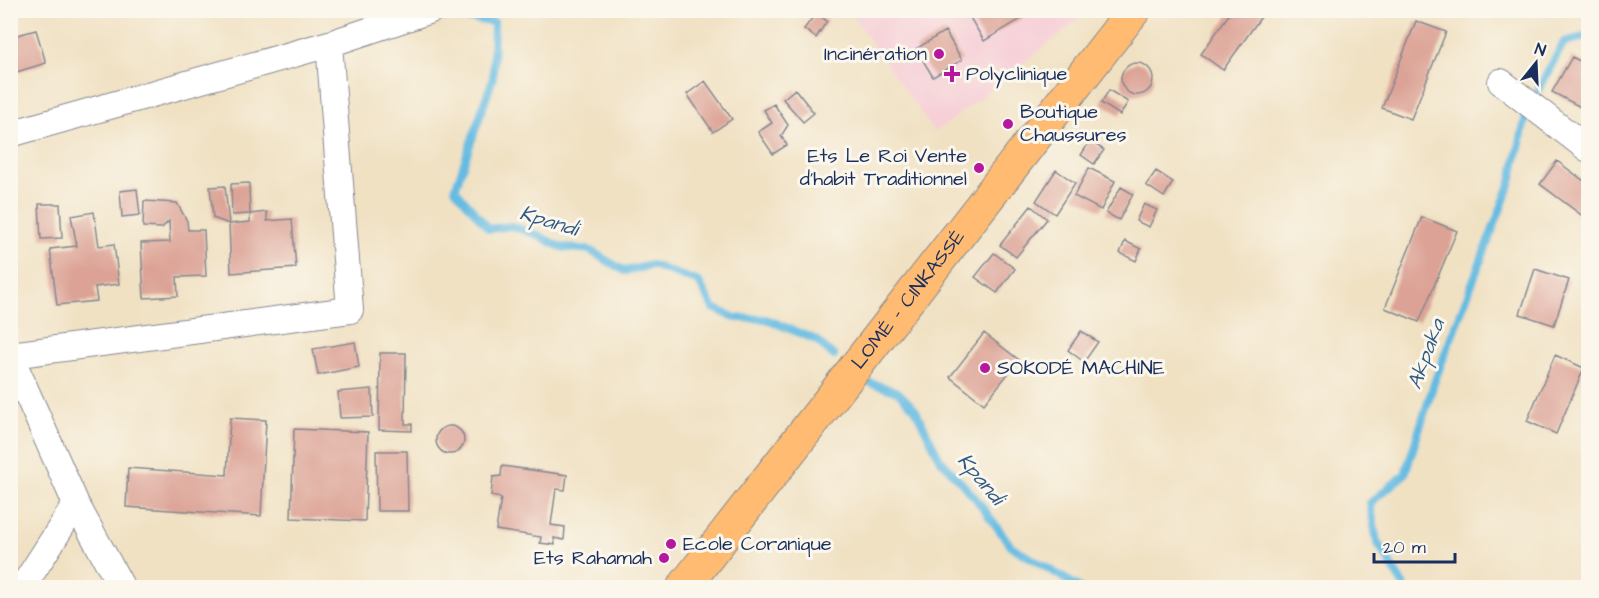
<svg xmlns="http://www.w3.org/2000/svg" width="1599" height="598" font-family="'Architects Daughter',sans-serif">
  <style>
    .built { fill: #f6cfd7 }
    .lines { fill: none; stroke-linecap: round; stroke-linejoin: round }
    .stream { stroke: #65bbe2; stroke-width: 8 }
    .building { fill: #dca295 }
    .street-casing { stroke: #868890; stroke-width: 28 }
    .highway-casing { stroke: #868890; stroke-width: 35 }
    .street { stroke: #fff; stroke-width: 26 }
    .highway { stroke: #ffbb71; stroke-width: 33 }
    .poi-dot { fill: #b5179e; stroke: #fbf7ec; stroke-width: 2 }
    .labels { text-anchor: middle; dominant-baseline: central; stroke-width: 6; stroke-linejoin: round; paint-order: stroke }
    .poi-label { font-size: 20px; fill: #1b2f5e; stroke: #fbf7ec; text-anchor: start }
    .street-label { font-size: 20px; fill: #1b2f5e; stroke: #fbf7ec }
    .water-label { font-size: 21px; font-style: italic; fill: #315986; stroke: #fbf7ec }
  </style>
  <rect width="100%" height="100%" fill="#fbf7ec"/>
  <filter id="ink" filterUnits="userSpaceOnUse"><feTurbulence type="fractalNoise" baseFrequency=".0167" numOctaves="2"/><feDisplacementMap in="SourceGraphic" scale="12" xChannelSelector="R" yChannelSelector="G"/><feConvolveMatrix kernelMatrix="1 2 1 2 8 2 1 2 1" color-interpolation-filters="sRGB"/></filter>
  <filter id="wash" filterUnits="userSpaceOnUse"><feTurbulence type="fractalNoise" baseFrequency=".008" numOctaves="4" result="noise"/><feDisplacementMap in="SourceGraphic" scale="24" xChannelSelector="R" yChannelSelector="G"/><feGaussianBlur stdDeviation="1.35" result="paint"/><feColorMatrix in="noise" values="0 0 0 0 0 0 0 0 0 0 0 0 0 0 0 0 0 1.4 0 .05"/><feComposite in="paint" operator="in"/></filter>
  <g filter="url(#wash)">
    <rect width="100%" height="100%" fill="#f0e1c3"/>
    <path class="built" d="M849 11H1089L935 133Z"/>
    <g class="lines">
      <path class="stream" d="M451 10 456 17 494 22 493 78 455 189 489 229 511 226 538 235 560 247 589 250 625 271 652 265 699 282 713 308 736 318 766 319 816 340 834 356
        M1538 90 1564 42 1588 36
        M871 383 898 392 915 409 940 459 977 500 1011 546 1080 588
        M1405 588 1377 542 1370 503 1405 474 1435 380 1511 182 1526 116"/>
    </g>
    <g id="blocks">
      <path class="building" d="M980 10H1036L984 41 969 16Z
        M1232 10H1266L1223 70 1201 54Z
        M816 13 827 21 816 38 804 29Z
        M1416 21 1446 32 1411 119 1382 108Z
        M36 30 46 63 10 74V37Z
        M945 31 962 60 933 77 916 49Z
        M1572 57 1588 65V111L1552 92Z
        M1121 79a16 16 0 1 1 32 0a16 16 0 1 1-32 0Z
        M705 81 732 119 713 132 687 94Z
        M795 89 814 113 803 122 783 99Z
        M1109 90 1128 102 1120 115 1101 103Z
        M774 104 788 125 781 136 787 145 773 154 758 132 772 123 764 110Z
        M1090 141 1104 150 1094 164 1081 155Z
        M1557 161 1588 184V220L1540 184Z
        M1089 168 1115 181 1101 210 1074 196Z
        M1056 170 1075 183 1055 214 1036 201Z
        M1156 171 1173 182 1164 197 1146 185Z
        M249 183 250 214 232 215 231 184Z
        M225 186 229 224 213 218 210 187Z
        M1121 187 1133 194 1119 220 1106 213Z
        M137 189 140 215 122 217 120 191Z
        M144 201 177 203 187 221 188 230H204L206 276 177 277 178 296 144 298 141 243 170 242 169 221 162 228 143 227Z
        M39 204H60L62 238 41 239Z
        M1144 204 1157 210 1149 227 1136 221Z
        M1031 206 1047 219 1016 257 1000 245Z
        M94 212 99 246 114 244 119 284 95 287 97 301 57 305 50 249 77 246 71 216Z
        M267 212V221L292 219 296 268 231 273 229 224 250 222V214Z
        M1422 217 1457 231 1419 322 1385 308Z
        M1125 241 1141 249 1136 261 1120 253Z
        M994 253 1015 269 997 293 975 277Z
        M1535 269 1569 280 1554 325 1520 314Z
        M1081 331 1098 342 1084 362 1068 350Z
        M984 333 1019 360 984 404 950 377Z
        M355 342 359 367 318 375 313 349Z
        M380 353H406L405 424H412V431L379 430Z
        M1555 355 1584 368 1556 434 1527 421Z
        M372 389 373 417 340 418 338 392Z
        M230 418 266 420 261 516 126 507 128 468 227 475Z
        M436 440a14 14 0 1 1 28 0a14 14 0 1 1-28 0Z
        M294 429 368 432 365 521 291 518Z
        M376 451H407L408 511H377Z
        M502 466 567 475 565 490 556 489 551 525 565 527 564 540 554 538 555 545 540 543 541 537 496 530 501 498 491 496 493 477 501 476Z"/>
    </g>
  </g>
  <g filter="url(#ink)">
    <use href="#blocks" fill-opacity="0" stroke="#868890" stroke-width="1.5"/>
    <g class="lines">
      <defs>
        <path id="street" d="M1501 82 1588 149
          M10 134 329 44 431 10
          M10 355 76 504 122 588
          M11 355 350 310 329 44
          M22 588 76 504"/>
        <g id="highway">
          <path id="s1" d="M683 588 1134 10"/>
        </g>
      </defs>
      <use href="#street" class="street-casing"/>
      <use href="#highway" class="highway-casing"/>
      <use href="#street" class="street"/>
      <use href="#highway" class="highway"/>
    </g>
  </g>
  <g class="poi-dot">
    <circle cx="939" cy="54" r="6"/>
    <path d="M949 65h6v6h6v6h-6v6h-6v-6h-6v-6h6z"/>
    <circle cx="1008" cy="124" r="6"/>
    <circle cx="979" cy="168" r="6"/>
    <circle cx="985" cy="368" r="6"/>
    <circle cx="671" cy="544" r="6"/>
    <circle cx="664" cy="558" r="6"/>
  </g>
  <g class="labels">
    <g class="poi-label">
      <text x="927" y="54" text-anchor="end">Incinération</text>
      <text x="966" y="74">Polyclinique</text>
      <text x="1020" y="112">Boutique<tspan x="1020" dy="23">Chaussures</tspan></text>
      <text x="967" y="156" text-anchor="end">Ets Le Roi Vente<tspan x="967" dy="23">d'habit Traditionnel</tspan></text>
      <text x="997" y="368">SOKODÉ MACHINE</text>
      <text x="683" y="544">Ecole Coranique</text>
      <text x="652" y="558" text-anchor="end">Ets Rahamah</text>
    </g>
    <g class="street-label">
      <text stroke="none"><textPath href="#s1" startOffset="366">LOMÉ - CINKASSÉ</textPath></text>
    </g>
    <g class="water-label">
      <text transform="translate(549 221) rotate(17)">Kpandi</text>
      <text transform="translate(1426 354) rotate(-70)">Akpaka</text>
      <text transform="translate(981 479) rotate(50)">Kpandi</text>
    </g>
  </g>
  <rect width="1599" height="598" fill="none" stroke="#fbf7ec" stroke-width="36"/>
  <g transform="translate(1536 63) rotate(18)" stroke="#fbf7ec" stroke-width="4.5" paint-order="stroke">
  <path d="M0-4.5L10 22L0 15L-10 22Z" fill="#1b2f5e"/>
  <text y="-9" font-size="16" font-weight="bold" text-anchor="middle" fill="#1b2f5e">N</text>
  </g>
  <path d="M1374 553v9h81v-9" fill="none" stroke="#1b2f5e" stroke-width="3"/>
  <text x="1383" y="553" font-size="18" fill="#1b2f5e" stroke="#fbf7ec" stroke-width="4.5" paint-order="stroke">20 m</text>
</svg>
